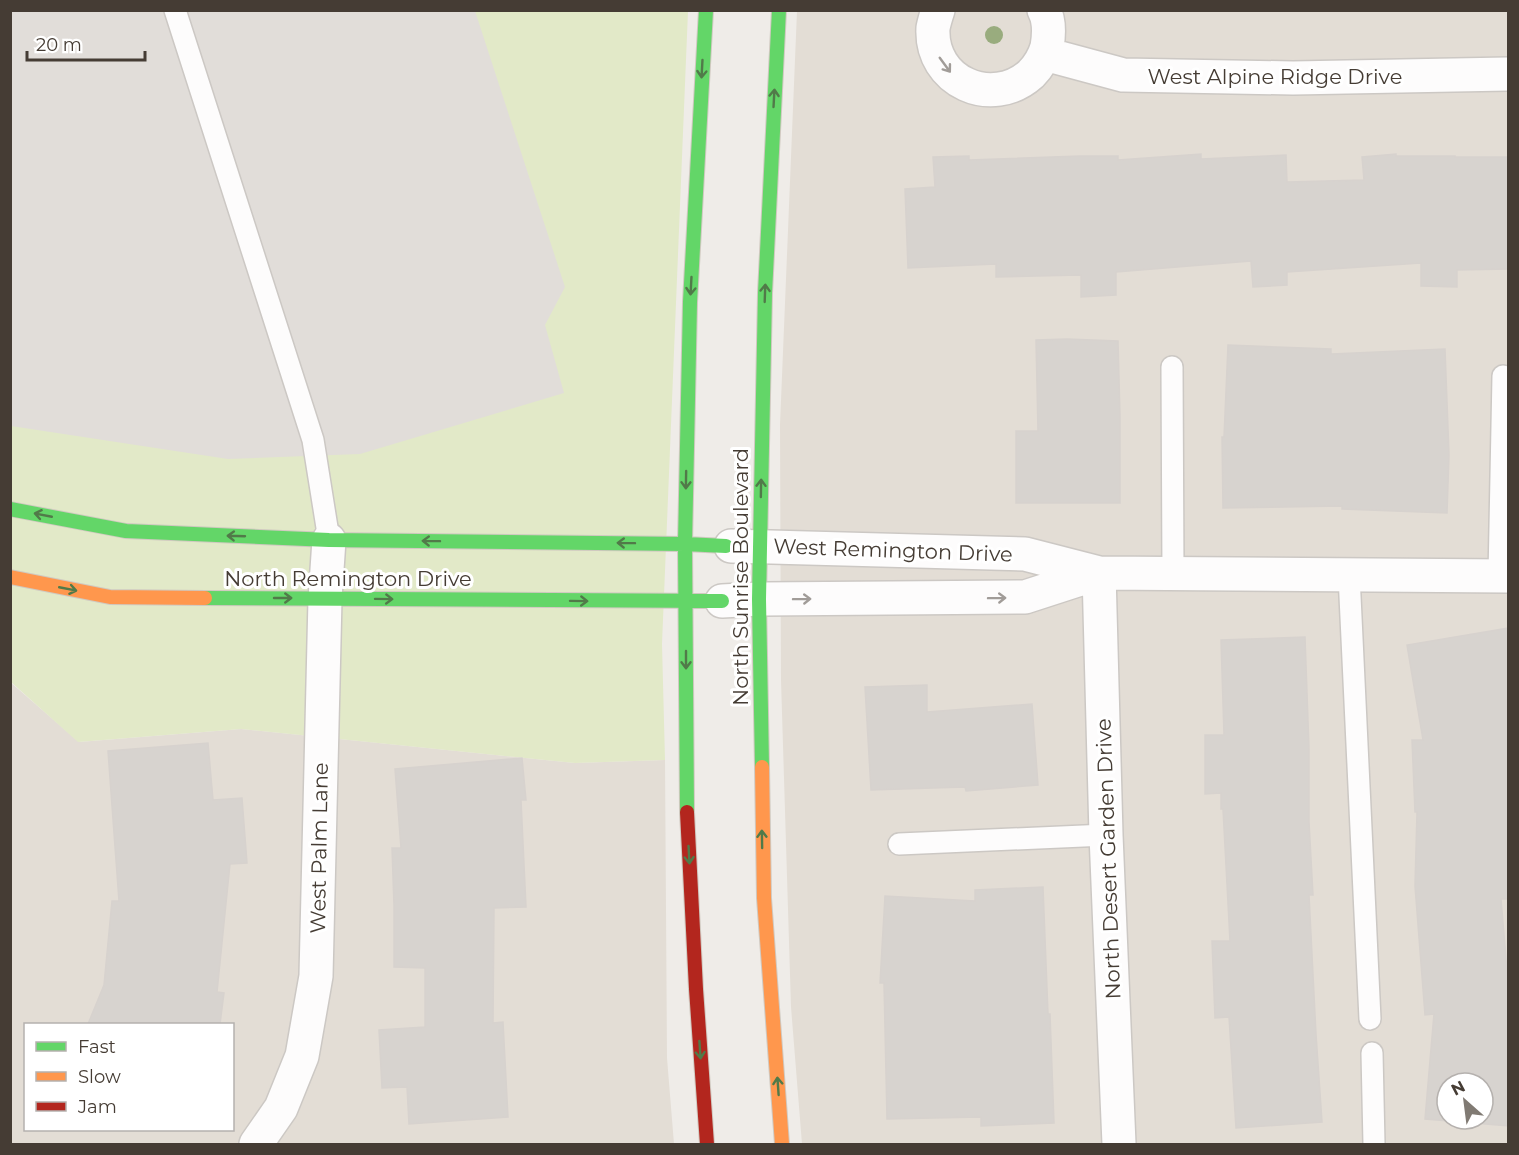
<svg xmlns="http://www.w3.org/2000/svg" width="1519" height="1155" font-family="Montserrat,sans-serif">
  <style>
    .residential { fill: #e3ddd5; fill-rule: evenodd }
    .green { fill: #e2e9c8 }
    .parking { fill: #e1ddd9 }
    .building { fill: #d7d3cf; stroke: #d7d2ce; stroke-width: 1.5; fill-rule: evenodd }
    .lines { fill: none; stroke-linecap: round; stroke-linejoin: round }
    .lane-casing { stroke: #ccc8c4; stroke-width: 24 }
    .street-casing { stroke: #ccc8c4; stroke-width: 36 }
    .fast-casing { stroke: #d0c9c0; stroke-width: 16 }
    .slow-casing { stroke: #d0c9c0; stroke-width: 16 }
    .jam-casing { stroke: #d0c9c0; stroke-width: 16 }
    .lane { stroke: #fdfcfc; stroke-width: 21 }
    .street { stroke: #fdfcfc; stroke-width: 33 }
    .fast { stroke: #63d668; stroke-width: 14 }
    .slow { stroke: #ff974d; stroke-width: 14 }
    .jam { stroke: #b3261e; stroke-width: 14 }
    .tree { fill: #99ac7e }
    .oneway { stroke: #a19c98 }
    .oneway2 { stroke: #517a49 }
    .labels { text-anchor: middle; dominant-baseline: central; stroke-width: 6; stroke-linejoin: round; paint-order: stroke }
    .street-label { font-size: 21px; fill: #453c34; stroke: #fff }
  </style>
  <rect width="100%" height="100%" fill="#efece8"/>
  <path class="residential" d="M797 11H1508V1144H802L791 1007 781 680 780 425ZM1447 1083H1483V1119H1447Z
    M10 682 79 742 241 729 575 763 665 760 667 1058 674 1144H11ZM26 1024H232V1130H26Z"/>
  <path class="green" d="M11 11H688L662 644 665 760 575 763 241 729 78 742 11 682Z"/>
  <path class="parking" d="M11 11H475L565 287 545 325 564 393 360 454 228 459 11 426Z"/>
  <path class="building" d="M1201 154V159L1286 155 1287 182 1364 180 1362 157 1396 154V156H1455V157H1509V269L1457 270V287L1421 286V263L1287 272V285L1253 287 1251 261 1116 272V295L1081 297V275L996 277V264L908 268 905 189 935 187 933 157 969 156V160L1080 156H1118V160Z
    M1067 339 1118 341 1120 417V503H1016V431H1038L1036 340Z
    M1228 345 1331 349V354L1445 349 1449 455 1447 513 1342 509V506L1223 508 1222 437H1224Z
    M1509 628V700H1507L1509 745V899H1501L1509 994V1126L1425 1119 1434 1014 1425 1015 1415 886 1417 812H1415L1412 740H1423L1407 645ZM1447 1083H1483V1119H1447Z
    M1305 637 1309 749V822L1313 895H1309L1316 1034 1322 1122 1236 1128 1229 1017 1215 1018 1212 941H1230L1223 809H1221V793L1205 794V735H1224L1221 640Z
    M927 685V712L1032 704 1038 785 966 791 965 787 871 790 865 687Z
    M208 743 213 800 242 798 247 863 230 864 217 992 224 993 220 1024H88L104 985 112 901H119L108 751Z
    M522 758 526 800H521L526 907 494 908 493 1023 503 1022 508 1117 409 1124 407 1087 382 1088 379 1030 425 1027V968L394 967V905L392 848H401L395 769Z
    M1043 887 1048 1014H1050L1054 1123 981 1126V1117L887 1119 884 983H880L885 896 975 901V890Z"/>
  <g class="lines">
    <defs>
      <path id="lane" d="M175 10 313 440 329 540
        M1172 367 1173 573
        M1349 575 1370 1019
        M1499 576 1503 376
        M899 844 1106 835
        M1372 1053 1374 1144"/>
      <path id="street" d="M938 10C936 16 934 23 933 28 930 82 992 109 1031 74 1038 67 1044 57 1047 47 1049 35 1050 21 1044 10
        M1045 54 1123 75 1293 78 1508 74
        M731 546 1025 554 1099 573 1508 576
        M1099 573 1106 835 1119 1144
        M722 601 759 599 1025 597 1099 573
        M256 1144 281 1108 302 1056 316 976 325 599 329 540"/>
      <path id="fast" d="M10 509 126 531 329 540 685 544 726 546
        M205 598 722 601
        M762 767 759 599 765 293 779 10
        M687 812 685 544 690 302 706 10"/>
      <path id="slow" d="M10 577 110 597 205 598
        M762 767 764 898 782 1144"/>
      <path id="jam" d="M687 812 696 989 707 1144"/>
    </defs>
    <use href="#lane" class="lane-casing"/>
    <use href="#street" class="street-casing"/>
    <use href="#fast" class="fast-casing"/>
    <use href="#slow" class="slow-casing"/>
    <use href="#jam" class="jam-casing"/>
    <use href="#lane" class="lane"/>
    <use href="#street" class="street"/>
    <use href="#fast" class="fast"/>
    <use href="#slow" class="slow"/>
    <use href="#jam" class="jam"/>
  </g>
  <circle class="tree" cx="994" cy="35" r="9"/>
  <defs><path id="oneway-shaft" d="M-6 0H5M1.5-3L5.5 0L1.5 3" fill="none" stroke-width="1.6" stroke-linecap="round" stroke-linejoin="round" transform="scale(1.5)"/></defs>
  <g class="oneway">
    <use href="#oneway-shaft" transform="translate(945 65) rotate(54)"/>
    <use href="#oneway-shaft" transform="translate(997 598) rotate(-1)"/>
    <use href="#oneway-shaft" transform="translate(802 599) rotate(-1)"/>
  </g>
  <g class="oneway2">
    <use href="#oneway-shaft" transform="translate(702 69) rotate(93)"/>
    <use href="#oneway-shaft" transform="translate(774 98) rotate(-87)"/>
    <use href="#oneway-shaft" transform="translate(691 286) rotate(93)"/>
    <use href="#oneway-shaft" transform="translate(765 293) rotate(-88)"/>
    <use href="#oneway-shaft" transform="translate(686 480) rotate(91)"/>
    <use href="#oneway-shaft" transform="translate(761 488) rotate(-89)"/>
    <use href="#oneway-shaft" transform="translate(43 515) rotate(-169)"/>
    <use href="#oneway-shaft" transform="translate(236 536) rotate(-178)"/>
    <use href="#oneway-shaft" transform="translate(431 541) rotate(-179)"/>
    <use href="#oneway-shaft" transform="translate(626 543) rotate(-179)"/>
    <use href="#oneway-shaft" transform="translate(68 589) rotate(11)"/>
    <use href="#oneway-shaft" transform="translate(283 598)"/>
    <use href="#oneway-shaft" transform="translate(384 599) rotate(1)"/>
    <use href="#oneway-shaft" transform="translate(579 601) rotate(1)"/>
    <use href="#oneway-shaft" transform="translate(686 660) rotate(90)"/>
    <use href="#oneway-shaft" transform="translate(762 839) rotate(-91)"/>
    <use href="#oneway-shaft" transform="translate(689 855) rotate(87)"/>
    <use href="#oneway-shaft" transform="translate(700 1050) rotate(86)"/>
    <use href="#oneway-shaft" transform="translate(778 1086) rotate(-94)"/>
  </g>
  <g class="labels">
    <g class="street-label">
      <text x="1275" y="76">West Alpine Ridge Drive</text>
      <text transform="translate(893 550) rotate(2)">West Remington Drive</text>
      <text transform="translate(740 577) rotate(-90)">North Sunrise Boulevard</text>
      <text x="348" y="578">North Remington Drive</text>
      <text transform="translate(319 848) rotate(-89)">West Palm Lane</text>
      <text transform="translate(1108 859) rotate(-92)">North Desert Garden Drive</text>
    </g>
  </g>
  <rect width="1519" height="1155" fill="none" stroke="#453c34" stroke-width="24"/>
  <rect x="24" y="1023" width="210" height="108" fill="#ffffff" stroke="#b5b1ae" stroke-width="1.5"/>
  <rect x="36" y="1042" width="30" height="9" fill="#63d668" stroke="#b5b1ae" stroke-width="1.5"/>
  <text x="78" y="1053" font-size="18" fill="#453c34">Fast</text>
  <rect x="36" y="1072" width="30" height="9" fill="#ff974d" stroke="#b5b1ae" stroke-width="1.5"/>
  <text x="78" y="1083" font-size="18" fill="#453c34">Slow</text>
  <rect x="36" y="1102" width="30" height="9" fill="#b3261e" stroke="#b5b1ae" stroke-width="1.5"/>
  <text x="78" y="1113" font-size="18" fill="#453c34">Jam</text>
  <g transform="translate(1465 1101) rotate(332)"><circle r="28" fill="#ffffff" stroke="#b5b1ae" stroke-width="1.5"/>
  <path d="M0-4.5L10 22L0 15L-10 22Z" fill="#807a73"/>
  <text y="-9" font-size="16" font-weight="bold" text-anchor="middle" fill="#453c34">N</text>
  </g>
  <path d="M27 51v9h118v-9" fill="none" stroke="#453c34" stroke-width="3"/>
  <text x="36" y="51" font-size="18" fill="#453c34" stroke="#ffffff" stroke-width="4.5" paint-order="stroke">20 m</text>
</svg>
